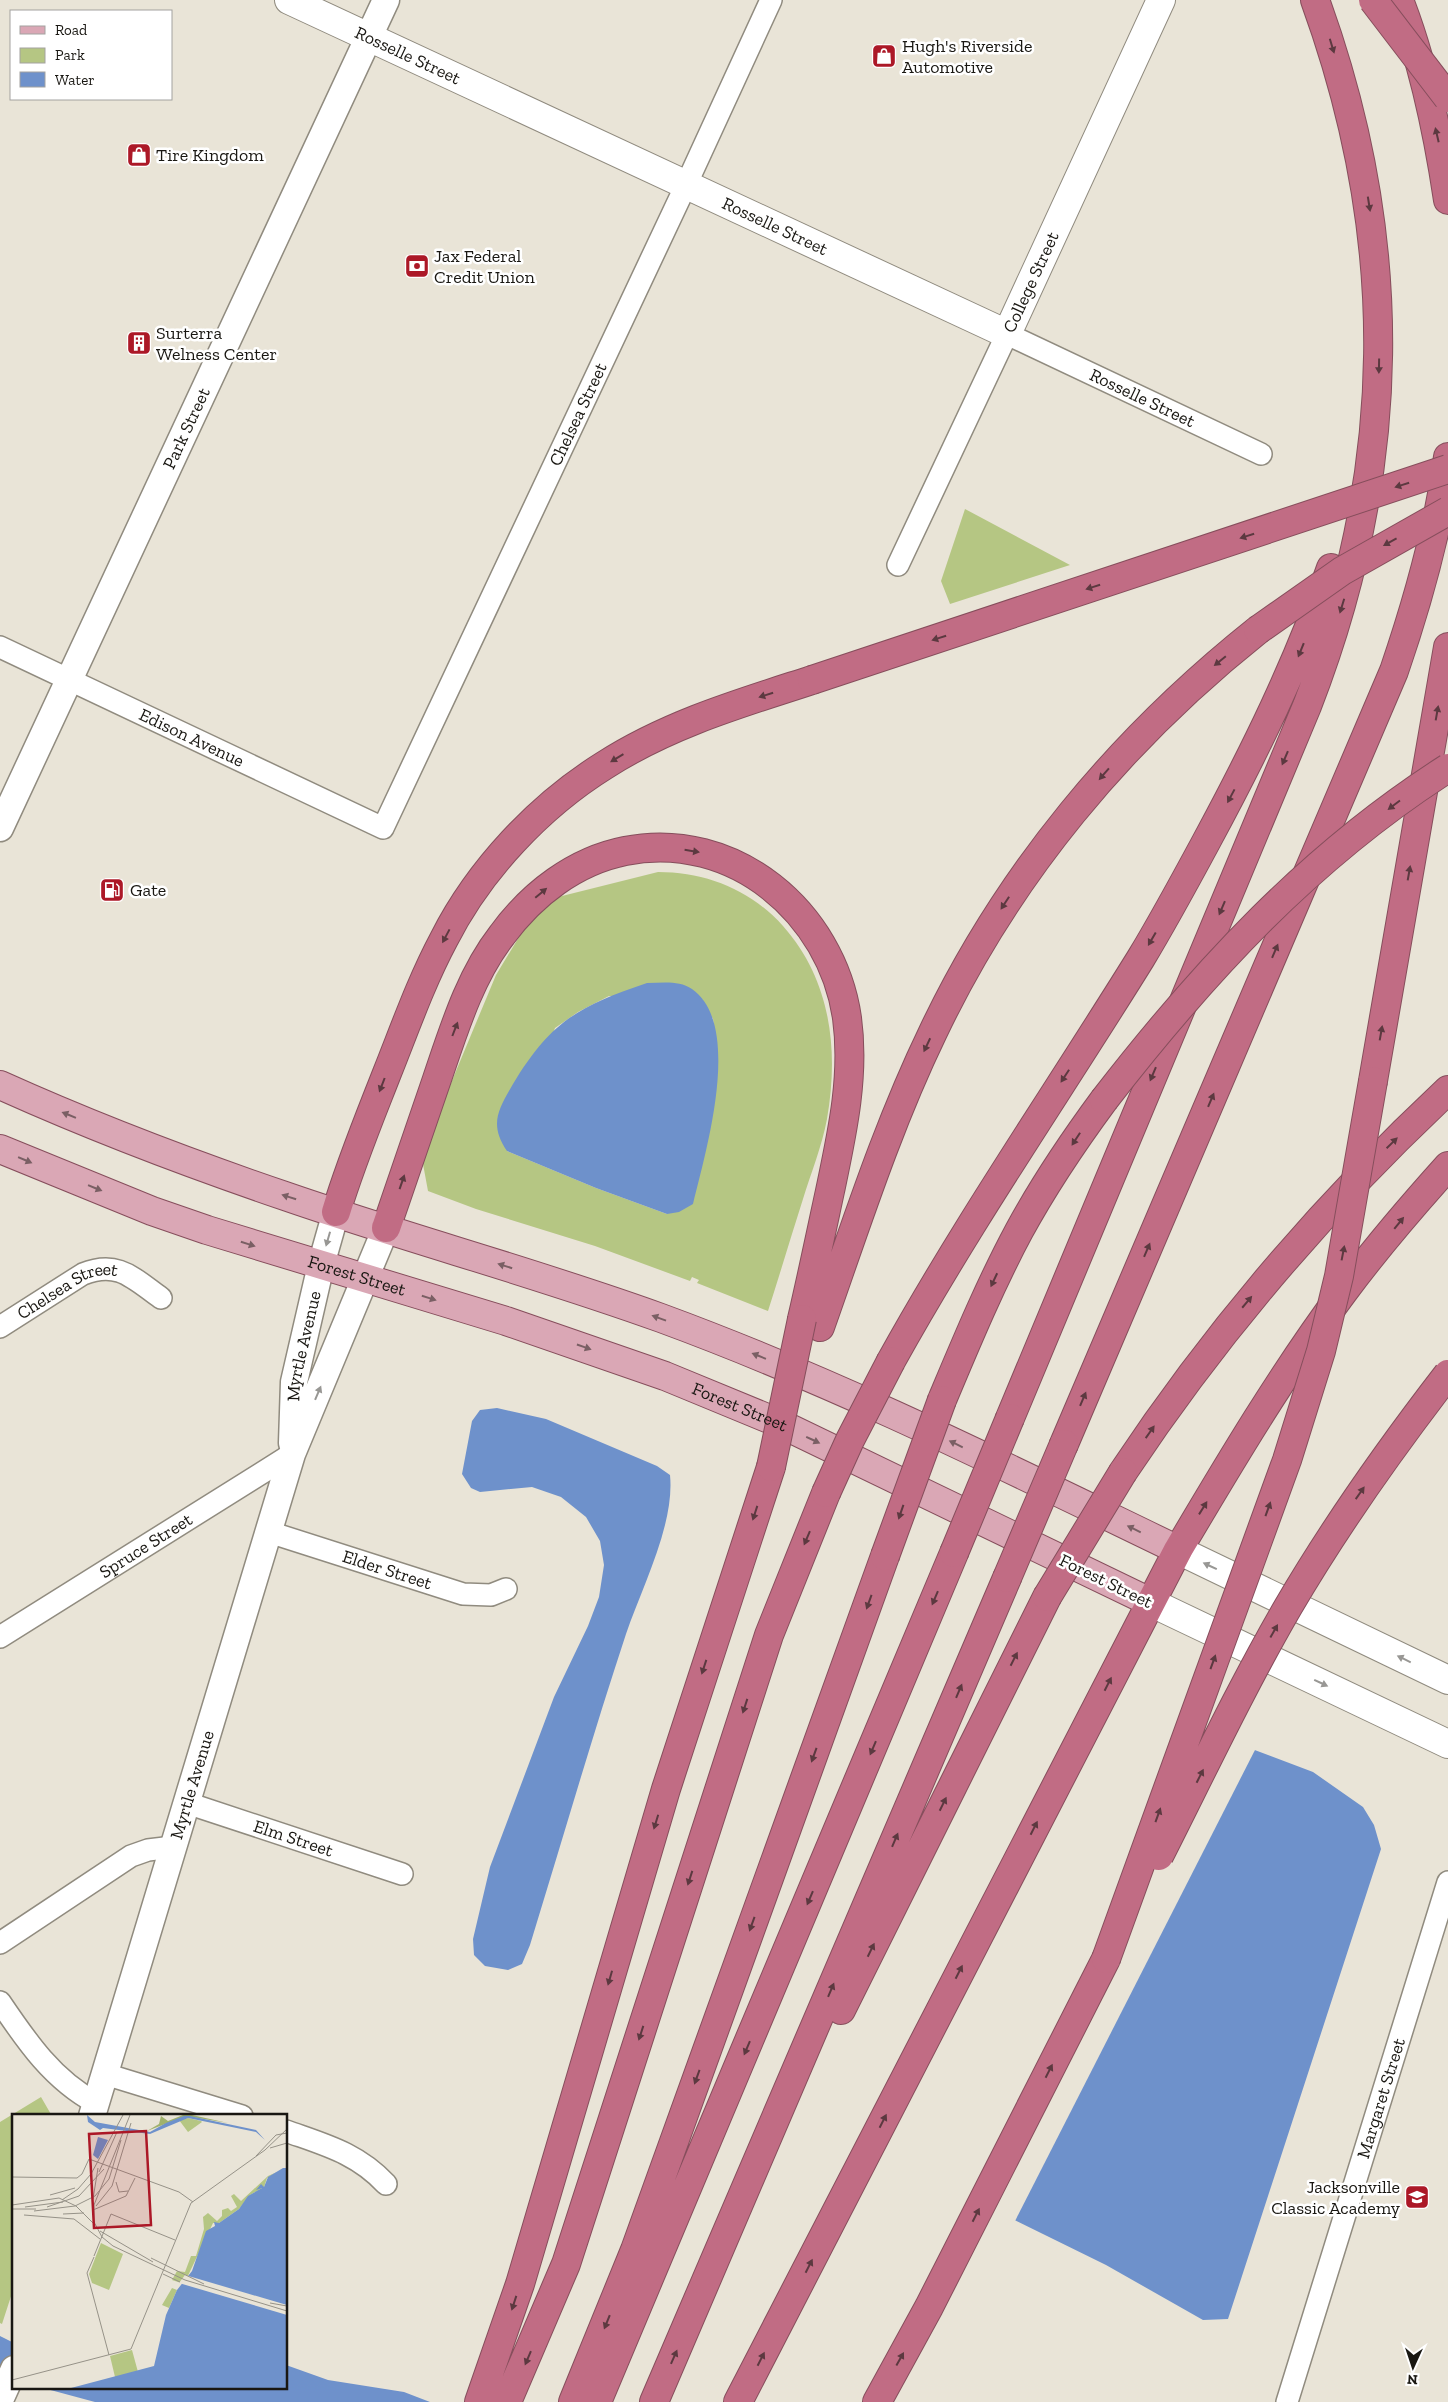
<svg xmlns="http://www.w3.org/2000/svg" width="1448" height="2402" font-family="'Zilla Slab',serif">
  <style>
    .green { fill: #b5c683; fill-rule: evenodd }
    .water { fill: #6e91cb }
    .pier { fill: #e9e4d7 }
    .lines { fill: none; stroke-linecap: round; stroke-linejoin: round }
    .minor-casing { stroke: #908b7f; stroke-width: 24 }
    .tertiary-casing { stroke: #908b7f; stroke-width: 29 }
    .secondary-casing { stroke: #908b7f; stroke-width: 30 }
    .primary-casing { stroke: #864e5c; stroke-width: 30 }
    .motorway-casing { stroke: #864e5c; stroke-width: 30 }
    .minor { stroke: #fff; stroke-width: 21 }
    .tertiary { stroke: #fff; stroke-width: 26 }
    .secondary { stroke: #fff; stroke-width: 28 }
    .primary { stroke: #daa7b5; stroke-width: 28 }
    .motorway { stroke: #c16c84; stroke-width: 28 }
    .motorway-bridge-casing { stroke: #864e5c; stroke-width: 30; stroke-linecap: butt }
    .motorway-bridge { stroke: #c16c84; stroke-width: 28 }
    .oneway { fill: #5c3940 }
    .oneway2 { fill: #7a5f64 }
    .oneway3 { fill: #989794 }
    .labels { text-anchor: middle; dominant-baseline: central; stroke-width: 5; stroke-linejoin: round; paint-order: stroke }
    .poi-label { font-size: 18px; fill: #191712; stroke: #fff; text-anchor: start }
    .street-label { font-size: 18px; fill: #191712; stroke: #fff }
    .inset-road { fill: none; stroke: #969288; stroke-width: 1 }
    .view { fill: #ac1827; fill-opacity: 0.15; stroke: #ac1827; stroke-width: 2.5 }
    .inset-edge { fill: none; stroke: #191712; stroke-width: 2.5 }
  </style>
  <rect width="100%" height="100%" fill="#e9e4d7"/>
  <path class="green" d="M965 509 1070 565 950 604 941 581Z
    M658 872C706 872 751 890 783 926 831 980 839 1050 827 1119 822 1146 811 1173 803 1199 791 1236 780 1274 768 1311L697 1283 699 1280 692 1277 690 1281 595 1246 476 1209 428 1191 423 1164 426 1150 451 1083 496 975 525 927 554 898ZM609 996 702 999 713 1019 717 1045 667 1214 596 1188 507 1151 555 1028 578 1012Z
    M41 2097 52 2116H14V2287L2 2324 0 2323V2122Z"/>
  <path class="water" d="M647 983C662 983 679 980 692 989 744 1025 705 1154 693 1204L679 1212 667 1214 596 1188 507 1151C489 1124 498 1110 513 1084 551 1021 579 1006 647 983Z
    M497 1408 546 1419 657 1466 670 1475C675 1524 642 1587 626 1634 592 1737 562 1841 530 1945L522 1964 508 1970 485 1966 474 1955 473 1939 490 1867 554 1697 588 1626 599 1597 604 1565 600 1541 586 1517 561 1497 532 1487 480 1492 471 1488 462 1474 472 1421 480 1410Z
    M1252 1749 1313 1772 1363 1807 1374 1825 1381 1849 1228 2319 1203 2320 1106 2265 986 2206Z
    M0 2336 14 2343V2384H0Z
    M286 2365 328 2380 404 2392 430 2402H95L43 2388H286Z"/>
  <path class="pier" d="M1252 1747 1256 1748 1014 2223 985 2208 1188 1779 1227 1749Z"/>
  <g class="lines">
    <defs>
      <g id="minor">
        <path id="s1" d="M898 565 1007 334 1261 454"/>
        <path id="s2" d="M0 647 383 828 686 185 771 0"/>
        <path id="s3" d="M0 1327 83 1274C118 1260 133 1278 161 1298"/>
        <path id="s4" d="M269 1532 463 1594 491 1595 506 1589"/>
        <path id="s5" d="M0 1637 292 1454"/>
        <path id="s6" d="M187 1803 402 1874"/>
        <path d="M0 1943 131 1856 148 1850 173 1847"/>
        <path d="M0 2002C27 2042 53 2080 96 2103"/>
        <path d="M105 2074 242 2116"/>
        <path d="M286 2131C325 2145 357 2153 386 2184"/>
        <path id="s7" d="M1287 2402 1448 1882"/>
      </g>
      <g id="tertiary">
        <path id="s8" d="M0 828 386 0"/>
        <path id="s9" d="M292 1443 294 1382 321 1265 336 1212"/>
        <path id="s10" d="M92 2116 292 1454 386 1228"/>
        <path d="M0 2400 14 2369"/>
      </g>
      <g id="secondary">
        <path id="s11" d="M289 0 1007 334 1161 0"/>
        <path d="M1178 1550 1448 1680"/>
        <path d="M1150 1602 1448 1744"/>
      </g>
      <g id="primary">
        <path d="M0 1085C93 1127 188 1163 285 1196 409 1239 537 1273 661 1318 838 1383 1008 1468 1178 1550"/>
        <path id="s12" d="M0 1149 152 1211 207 1230 506 1321 665 1376 779 1423 1150 1602"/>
      </g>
      <path id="motorway" d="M1399 0C1424 64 1438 133 1448 200
        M1373 1081 1448 647
        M336 1212C350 1165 369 1119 387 1073 405 1028 421 982 444 939 479 870 539 806 605 765 669 724 741 703 812 680
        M386 1228C403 1178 420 1128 437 1079 454 1029 470 976 502 935 532 894 575 861 625 851 734 829 832 913 847 1018 855 1076 842 1134 830 1191 821 1233 812 1276 802 1319
        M820 1327C855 1228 887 1127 933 1032 1008 874 1121 739 1258 630
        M891 1361C968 1222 1058 1092 1141 958 1164 920 1185 881 1206 842 1254 753 1298 664 1331 568
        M942 1400C966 1343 990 1285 1019 1231 1044 1185 1073 1142 1104 1100
        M1010 1418 1307 706C1399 469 1402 239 1315 0
        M1064 1444 1394 671C1418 601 1438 531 1448 457
        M1123 1472C1216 1332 1325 1205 1448 1090
        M841 2010 1047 1597
        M479 2402 520 2284 666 1789 771 1467
        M507 2402 566 2264 769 1635 826 1493
        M573 2402 635 2250 885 1556
        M597 2402 954 1553
        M654 2402 1007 1578
        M738 2402 1178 1550C1230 1462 1283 1373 1344 1291 1376 1248 1412 1206 1448 1166
        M877 2402 929 2307 1106 1959"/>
    </defs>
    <use href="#minor" class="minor-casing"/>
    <use href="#tertiary" class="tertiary-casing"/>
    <use href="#secondary" class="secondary-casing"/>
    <use href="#primary" class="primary-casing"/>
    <use href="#motorway" class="motorway-casing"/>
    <use href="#minor" class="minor"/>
    <use href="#tertiary" class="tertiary"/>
    <use href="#secondary" class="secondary"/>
    <use href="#primary" class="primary"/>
    <use href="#motorway" class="motorway"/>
    <defs>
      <path id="motorway-bridge" d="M1373 0 1448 98
        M1258 630 1342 571 1448 511
        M812 680 1448 469
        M1104 1100C1204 971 1310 856 1448 768
        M771 1467 802 1319
        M826 1493 850 1440 891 1361
        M954 1553 1010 1418
        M885 1556 942 1400
        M1007 1578 1064 1444
        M1047 1597 1123 1472
        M1159 1856C1201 1773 1241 1688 1288 1607 1336 1525 1390 1449 1448 1374
        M1106 1959 1287 1460 1321 1351 1339 1276 1373 1081"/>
    </defs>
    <use href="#motorway-bridge" class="motorway-bridge-casing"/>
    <use href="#motorway-bridge" class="motorway-bridge"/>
  </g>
  <defs><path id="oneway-solid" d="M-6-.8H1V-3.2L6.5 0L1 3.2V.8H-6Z" transform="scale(1.25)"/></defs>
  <g class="oneway">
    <use href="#oneway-solid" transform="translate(1332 46) rotate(73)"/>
    <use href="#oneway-solid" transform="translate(1437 135) rotate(-103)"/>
    <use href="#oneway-solid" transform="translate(1369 204) rotate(81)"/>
    <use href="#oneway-solid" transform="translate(1379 366) rotate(91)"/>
    <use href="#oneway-solid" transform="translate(1402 485) rotate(162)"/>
    <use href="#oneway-solid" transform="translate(1247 536) rotate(162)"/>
    <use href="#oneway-solid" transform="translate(1390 542) rotate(151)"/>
    <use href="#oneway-solid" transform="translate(1093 587) rotate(162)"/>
    <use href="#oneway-solid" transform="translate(1342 606) rotate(107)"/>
    <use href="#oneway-solid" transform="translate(939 638) rotate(162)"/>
    <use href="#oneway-solid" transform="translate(1301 650) rotate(112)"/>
    <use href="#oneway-solid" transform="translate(1220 661) rotate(141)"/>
    <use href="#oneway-solid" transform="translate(766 695) rotate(162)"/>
    <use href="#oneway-solid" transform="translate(1437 713) rotate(-80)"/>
    <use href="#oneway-solid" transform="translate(617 758) rotate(149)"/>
    <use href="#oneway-solid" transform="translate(1285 758) rotate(113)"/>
    <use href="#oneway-solid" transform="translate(1104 774) rotate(131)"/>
    <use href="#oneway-solid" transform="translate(1231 796) rotate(118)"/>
    <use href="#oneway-solid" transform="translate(1394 805) rotate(143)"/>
    <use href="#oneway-solid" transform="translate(692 851) rotate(9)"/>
    <use href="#oneway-solid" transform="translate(1409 873) rotate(-80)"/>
    <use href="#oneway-solid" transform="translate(541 893) rotate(-40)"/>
    <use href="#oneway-solid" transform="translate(1005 903) rotate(123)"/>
    <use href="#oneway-solid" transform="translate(1222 908) rotate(113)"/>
    <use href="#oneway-solid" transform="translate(446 936) rotate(118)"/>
    <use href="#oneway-solid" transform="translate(1152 939) rotate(120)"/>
    <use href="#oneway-solid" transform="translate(1275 951) rotate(-67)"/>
    <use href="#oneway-solid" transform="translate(455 1029) rotate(-69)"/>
    <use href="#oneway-solid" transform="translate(1381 1033) rotate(-80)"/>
    <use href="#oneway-solid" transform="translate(927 1045) rotate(115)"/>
    <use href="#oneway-solid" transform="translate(1153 1074) rotate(113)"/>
    <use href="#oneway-solid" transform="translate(1065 1076) rotate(123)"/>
    <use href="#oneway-solid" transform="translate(382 1085) rotate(111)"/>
    <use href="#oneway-solid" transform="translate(1211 1100) rotate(-67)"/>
    <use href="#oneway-solid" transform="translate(1076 1139) rotate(123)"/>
    <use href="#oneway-solid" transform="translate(1392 1143) rotate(-44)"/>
    <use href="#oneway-solid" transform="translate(402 1182) rotate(-71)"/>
    <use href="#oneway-solid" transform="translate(1399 1223) rotate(-51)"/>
    <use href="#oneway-solid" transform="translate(1147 1250) rotate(-67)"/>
    <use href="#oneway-solid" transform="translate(1343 1253) rotate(-79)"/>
    <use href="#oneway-solid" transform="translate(994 1280) rotate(115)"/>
    <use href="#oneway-solid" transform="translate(1247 1302) rotate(-50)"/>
    <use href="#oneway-solid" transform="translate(1083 1399) rotate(-67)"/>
    <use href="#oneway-solid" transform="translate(1150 1432) rotate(-55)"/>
    <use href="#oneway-solid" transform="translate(1360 1493) rotate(-55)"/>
    <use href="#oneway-solid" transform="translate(1203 1508) rotate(-58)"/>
    <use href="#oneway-solid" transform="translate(1268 1509) rotate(-70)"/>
    <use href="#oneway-solid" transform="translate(901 1512) rotate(109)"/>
    <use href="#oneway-solid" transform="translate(755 1513) rotate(108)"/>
    <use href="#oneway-solid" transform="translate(807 1538) rotate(113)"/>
    <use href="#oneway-solid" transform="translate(935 1598) rotate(113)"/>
    <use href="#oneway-solid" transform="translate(869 1602) rotate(110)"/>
    <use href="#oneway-solid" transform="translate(1274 1631) rotate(-61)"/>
    <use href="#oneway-solid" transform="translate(1014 1659) rotate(-63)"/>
    <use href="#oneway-solid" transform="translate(1213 1662) rotate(-70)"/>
    <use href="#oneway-solid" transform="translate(704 1667) rotate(108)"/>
    <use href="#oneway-solid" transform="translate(1108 1684) rotate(-63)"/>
    <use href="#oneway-solid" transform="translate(959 1691) rotate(-67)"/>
    <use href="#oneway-solid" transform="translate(745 1706) rotate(108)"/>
    <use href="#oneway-solid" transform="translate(873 1748) rotate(113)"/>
    <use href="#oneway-solid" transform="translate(814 1755) rotate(110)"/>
    <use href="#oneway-solid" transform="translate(1200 1776) rotate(-63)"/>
    <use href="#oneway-solid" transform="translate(943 1804) rotate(-64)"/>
    <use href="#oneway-solid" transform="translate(1158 1815) rotate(-70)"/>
    <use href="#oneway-solid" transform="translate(656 1822) rotate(107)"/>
    <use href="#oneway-solid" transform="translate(1034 1828) rotate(-63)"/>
    <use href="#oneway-solid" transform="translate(895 1840) rotate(-67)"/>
    <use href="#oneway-solid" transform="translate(690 1878) rotate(108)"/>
    <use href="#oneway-solid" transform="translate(810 1898) rotate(113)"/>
    <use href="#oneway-solid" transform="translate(752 1924) rotate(110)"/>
    <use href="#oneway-solid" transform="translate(871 1950) rotate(-64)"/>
    <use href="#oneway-solid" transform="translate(959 1972) rotate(-63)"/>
    <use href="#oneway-solid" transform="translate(610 1978) rotate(106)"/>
    <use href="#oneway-solid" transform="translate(831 1990) rotate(-67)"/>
    <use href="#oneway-solid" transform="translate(641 2033) rotate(108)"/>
    <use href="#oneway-solid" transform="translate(747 2048) rotate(113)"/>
    <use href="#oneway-solid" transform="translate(1049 2071) rotate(-63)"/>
    <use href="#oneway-solid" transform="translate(697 2077) rotate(110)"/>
    <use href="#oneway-solid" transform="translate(883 2121) rotate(-63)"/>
    <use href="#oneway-solid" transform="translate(976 2215) rotate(-63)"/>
    <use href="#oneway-solid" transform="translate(809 2266) rotate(-63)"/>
    <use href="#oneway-solid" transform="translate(514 2303) rotate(108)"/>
    <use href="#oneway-solid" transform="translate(607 2322) rotate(112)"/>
    <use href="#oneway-solid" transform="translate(674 2357) rotate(-66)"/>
    <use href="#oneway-solid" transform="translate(528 2358) rotate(113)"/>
    <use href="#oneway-solid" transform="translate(761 2359) rotate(-63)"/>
    <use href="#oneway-solid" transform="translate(900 2359) rotate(-61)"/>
  </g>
  <g class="oneway2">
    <use href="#oneway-solid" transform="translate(69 1115) rotate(-158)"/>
    <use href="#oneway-solid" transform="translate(25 1160) rotate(23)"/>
    <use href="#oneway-solid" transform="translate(95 1188) rotate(22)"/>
    <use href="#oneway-solid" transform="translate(289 1197) rotate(-162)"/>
    <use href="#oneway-solid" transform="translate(248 1244) rotate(18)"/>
    <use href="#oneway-solid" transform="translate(505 1266) rotate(-163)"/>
    <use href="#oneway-solid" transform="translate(429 1298) rotate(17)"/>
    <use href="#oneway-solid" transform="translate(659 1318) rotate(-160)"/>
    <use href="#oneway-solid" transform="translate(584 1347) rotate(19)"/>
    <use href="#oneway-solid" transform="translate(759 1356) rotate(-158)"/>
    <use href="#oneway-solid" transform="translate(813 1440) rotate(25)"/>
    <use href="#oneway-solid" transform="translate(956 1444) rotate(-154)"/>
    <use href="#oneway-solid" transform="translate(1134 1529) rotate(-154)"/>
  </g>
  <g class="oneway3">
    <use href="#oneway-solid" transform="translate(328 1239) rotate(106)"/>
    <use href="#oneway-solid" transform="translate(318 1393) rotate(-67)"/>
    <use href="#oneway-solid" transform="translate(1210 1566) rotate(-155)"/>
    <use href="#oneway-solid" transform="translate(1404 1659) rotate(-154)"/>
    <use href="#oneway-solid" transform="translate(1321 1683) rotate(25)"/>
  </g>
  <defs>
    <symbol id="shop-square" viewBox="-11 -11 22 22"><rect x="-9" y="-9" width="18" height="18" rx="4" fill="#ac1827" stroke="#fff"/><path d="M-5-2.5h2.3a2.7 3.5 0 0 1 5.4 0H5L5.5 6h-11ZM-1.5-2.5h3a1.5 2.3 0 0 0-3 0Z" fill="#fff"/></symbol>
    <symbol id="bank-square" viewBox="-11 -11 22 22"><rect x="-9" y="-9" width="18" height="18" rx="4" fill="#ac1827" stroke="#fff"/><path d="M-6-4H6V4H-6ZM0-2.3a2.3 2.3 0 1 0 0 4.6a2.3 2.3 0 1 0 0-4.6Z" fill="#fff"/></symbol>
    <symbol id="building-square" viewBox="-11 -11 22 22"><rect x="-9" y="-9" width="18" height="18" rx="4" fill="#ac1827" stroke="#fff"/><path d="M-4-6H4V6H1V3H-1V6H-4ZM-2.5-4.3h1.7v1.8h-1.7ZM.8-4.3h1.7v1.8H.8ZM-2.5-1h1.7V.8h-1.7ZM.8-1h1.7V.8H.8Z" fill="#fff"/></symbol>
    <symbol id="fuel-square" viewBox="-11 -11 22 22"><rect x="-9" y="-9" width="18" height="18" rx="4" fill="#ac1827" stroke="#fff"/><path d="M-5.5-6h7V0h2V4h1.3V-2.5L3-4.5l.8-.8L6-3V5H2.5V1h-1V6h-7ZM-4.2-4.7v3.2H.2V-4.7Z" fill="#fff"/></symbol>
    <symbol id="school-square" viewBox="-11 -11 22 22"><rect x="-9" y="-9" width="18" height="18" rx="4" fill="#ac1827" stroke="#fff"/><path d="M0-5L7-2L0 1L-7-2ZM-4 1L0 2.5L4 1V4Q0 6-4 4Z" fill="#fff"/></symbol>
  </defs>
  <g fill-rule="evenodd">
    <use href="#shop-square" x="870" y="42" width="28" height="28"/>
    <use href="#shop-square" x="125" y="141" width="28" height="28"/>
    <use href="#bank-square" x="403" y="252" width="28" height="28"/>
    <use href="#building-square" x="125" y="329" width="28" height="28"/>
    <use href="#fuel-square" x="98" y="876" width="28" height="28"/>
    <use href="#school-square" x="1403" y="2183" width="28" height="28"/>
  </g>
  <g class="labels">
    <g class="poi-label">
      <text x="902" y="46">Hugh's Riverside<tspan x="902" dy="21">Automotive</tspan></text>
      <text x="156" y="155">Tire Kingdom</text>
      <text x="434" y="256">Jax Federal<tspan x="434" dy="21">Credit Union</tspan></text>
      <text x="156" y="333">Surterra<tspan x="156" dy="21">Welness Center</tspan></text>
      <text x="130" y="890">Gate</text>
      <text x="1400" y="2187" text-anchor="end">Jacksonville<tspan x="1400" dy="21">Classic Academy</tspan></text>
    </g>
    <g class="street-label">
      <text stroke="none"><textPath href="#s11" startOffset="131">Rosselle Street</textPath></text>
      <text stroke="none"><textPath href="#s11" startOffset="536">Rosselle Street</textPath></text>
      <text stroke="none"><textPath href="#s11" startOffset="849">College Street</textPath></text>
      <text stroke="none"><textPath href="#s1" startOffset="405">Rosselle Street</textPath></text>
      <text stroke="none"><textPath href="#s2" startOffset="881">Chelsea Street</textPath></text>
      <text stroke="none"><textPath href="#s8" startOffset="441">Park Street</textPath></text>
      <text stroke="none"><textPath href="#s2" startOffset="212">Edison Avenue</textPath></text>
      <text stroke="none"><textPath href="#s12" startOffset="379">Forest Street</textPath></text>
      <text stroke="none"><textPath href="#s3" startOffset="78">Chelsea Street</textPath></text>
      <text stroke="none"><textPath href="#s9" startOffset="98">Myrtle Avenue</textPath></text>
      <text stroke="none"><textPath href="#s12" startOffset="784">Forest Street</textPath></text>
      <text stroke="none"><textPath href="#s5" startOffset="172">Spruce Street</textPath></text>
      <text stroke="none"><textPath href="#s4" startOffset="124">Elder Street</textPath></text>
      <text transform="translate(1106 1581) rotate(26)">Forest Street</text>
      <text stroke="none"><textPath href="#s10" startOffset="346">Myrtle Avenue</textPath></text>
      <text stroke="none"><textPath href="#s6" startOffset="112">Elm Street</textPath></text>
      <text stroke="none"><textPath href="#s7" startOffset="318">Margaret Street</textPath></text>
    </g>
  </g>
  <g transform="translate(12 2114)">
    <rect width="275" height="275" fill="#e9e4d7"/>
    <path d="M176 4 189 7 190 8 176 18 167 6ZM265 58 255 64 252 73 238 81 227 95 207 109H201L172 170 160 166 165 157 173 158 179 142H184L192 115 191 103 196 99 205 107 210 102V96L216 94 219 97 225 93 219 82 222 80 229 87 256 62ZM89 129 111 140 97 176 80 169 77 160ZM160 174 165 176 157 194 150 191ZM120 236 126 258 103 263 98 242Z" fill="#b5c683"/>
    <path d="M171 1H180L216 9 174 2 135 17 147 10 149 2 156 7Z" fill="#a0b26c"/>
    <path d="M75 1 83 8 138 18 154 9 172 2H178L244 16 253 26 244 18 176 4 138 20 91 14 88 16 76 8ZM86 23 96 26 86 45 81 41ZM271 54H275V274H59L142 252 154 201 165 176 180 157 194 117 203 112 202 108 207 109 227 95 236 82 250 74 244 76 249 70 252 73 256 63Z" fill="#6e91cb"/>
    <path d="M173 161 275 191V201L167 169Z" fill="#e9e4d7"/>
    <path class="inset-road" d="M118 1 82 91V108L90 123 101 132 173 166 275 197M258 34 275 29M244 42 264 21 275 19M87 58 105 18M0 63 65 64 70 60 77 45 167 78 181 88M104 68 107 78 116 77M38 81 63 74M81 85 86 54M50 86 66 75 79 60 111 1M0 91 47 84 64 92 81 109M84 92 100 72 119 9M13 93 51 88M35 93 67 82 92 55M0 95H24M81 96 114 82 123 64M22 97 63 92 83 82 97 65 109 26M51 100 72 99M12 101 62 105 88 125M88 117 141 148M82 142 99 100 163 126M82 143 75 159 97 241M139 144 192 170M151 160 168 168M258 189 275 192M0 266 119 235 179 89 253 36 275 15"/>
    <path class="view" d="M134 17 139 111 82 114 77 20Z"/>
    <rect width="275" height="275" class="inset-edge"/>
  </g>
  <rect x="10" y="10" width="162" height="90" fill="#ffffff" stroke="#a3a2a0"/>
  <rect x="20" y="26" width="25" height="8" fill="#daa7b5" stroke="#a3a2a0"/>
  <text x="55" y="35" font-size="15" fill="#191712">Road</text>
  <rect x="20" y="48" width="25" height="15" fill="#b5c683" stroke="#a3a2a0"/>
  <text x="55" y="60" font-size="15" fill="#191712">Park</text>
  <rect x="20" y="72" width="25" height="15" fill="#6e91cb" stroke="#a3a2a0"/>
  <text x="55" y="85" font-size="15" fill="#191712">Water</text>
  <g transform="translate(1413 2367) rotate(183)" stroke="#ffffff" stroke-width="4" paint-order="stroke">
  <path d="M0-4L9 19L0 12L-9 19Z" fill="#191712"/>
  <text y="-8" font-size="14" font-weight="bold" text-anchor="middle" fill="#191712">N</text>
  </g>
</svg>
